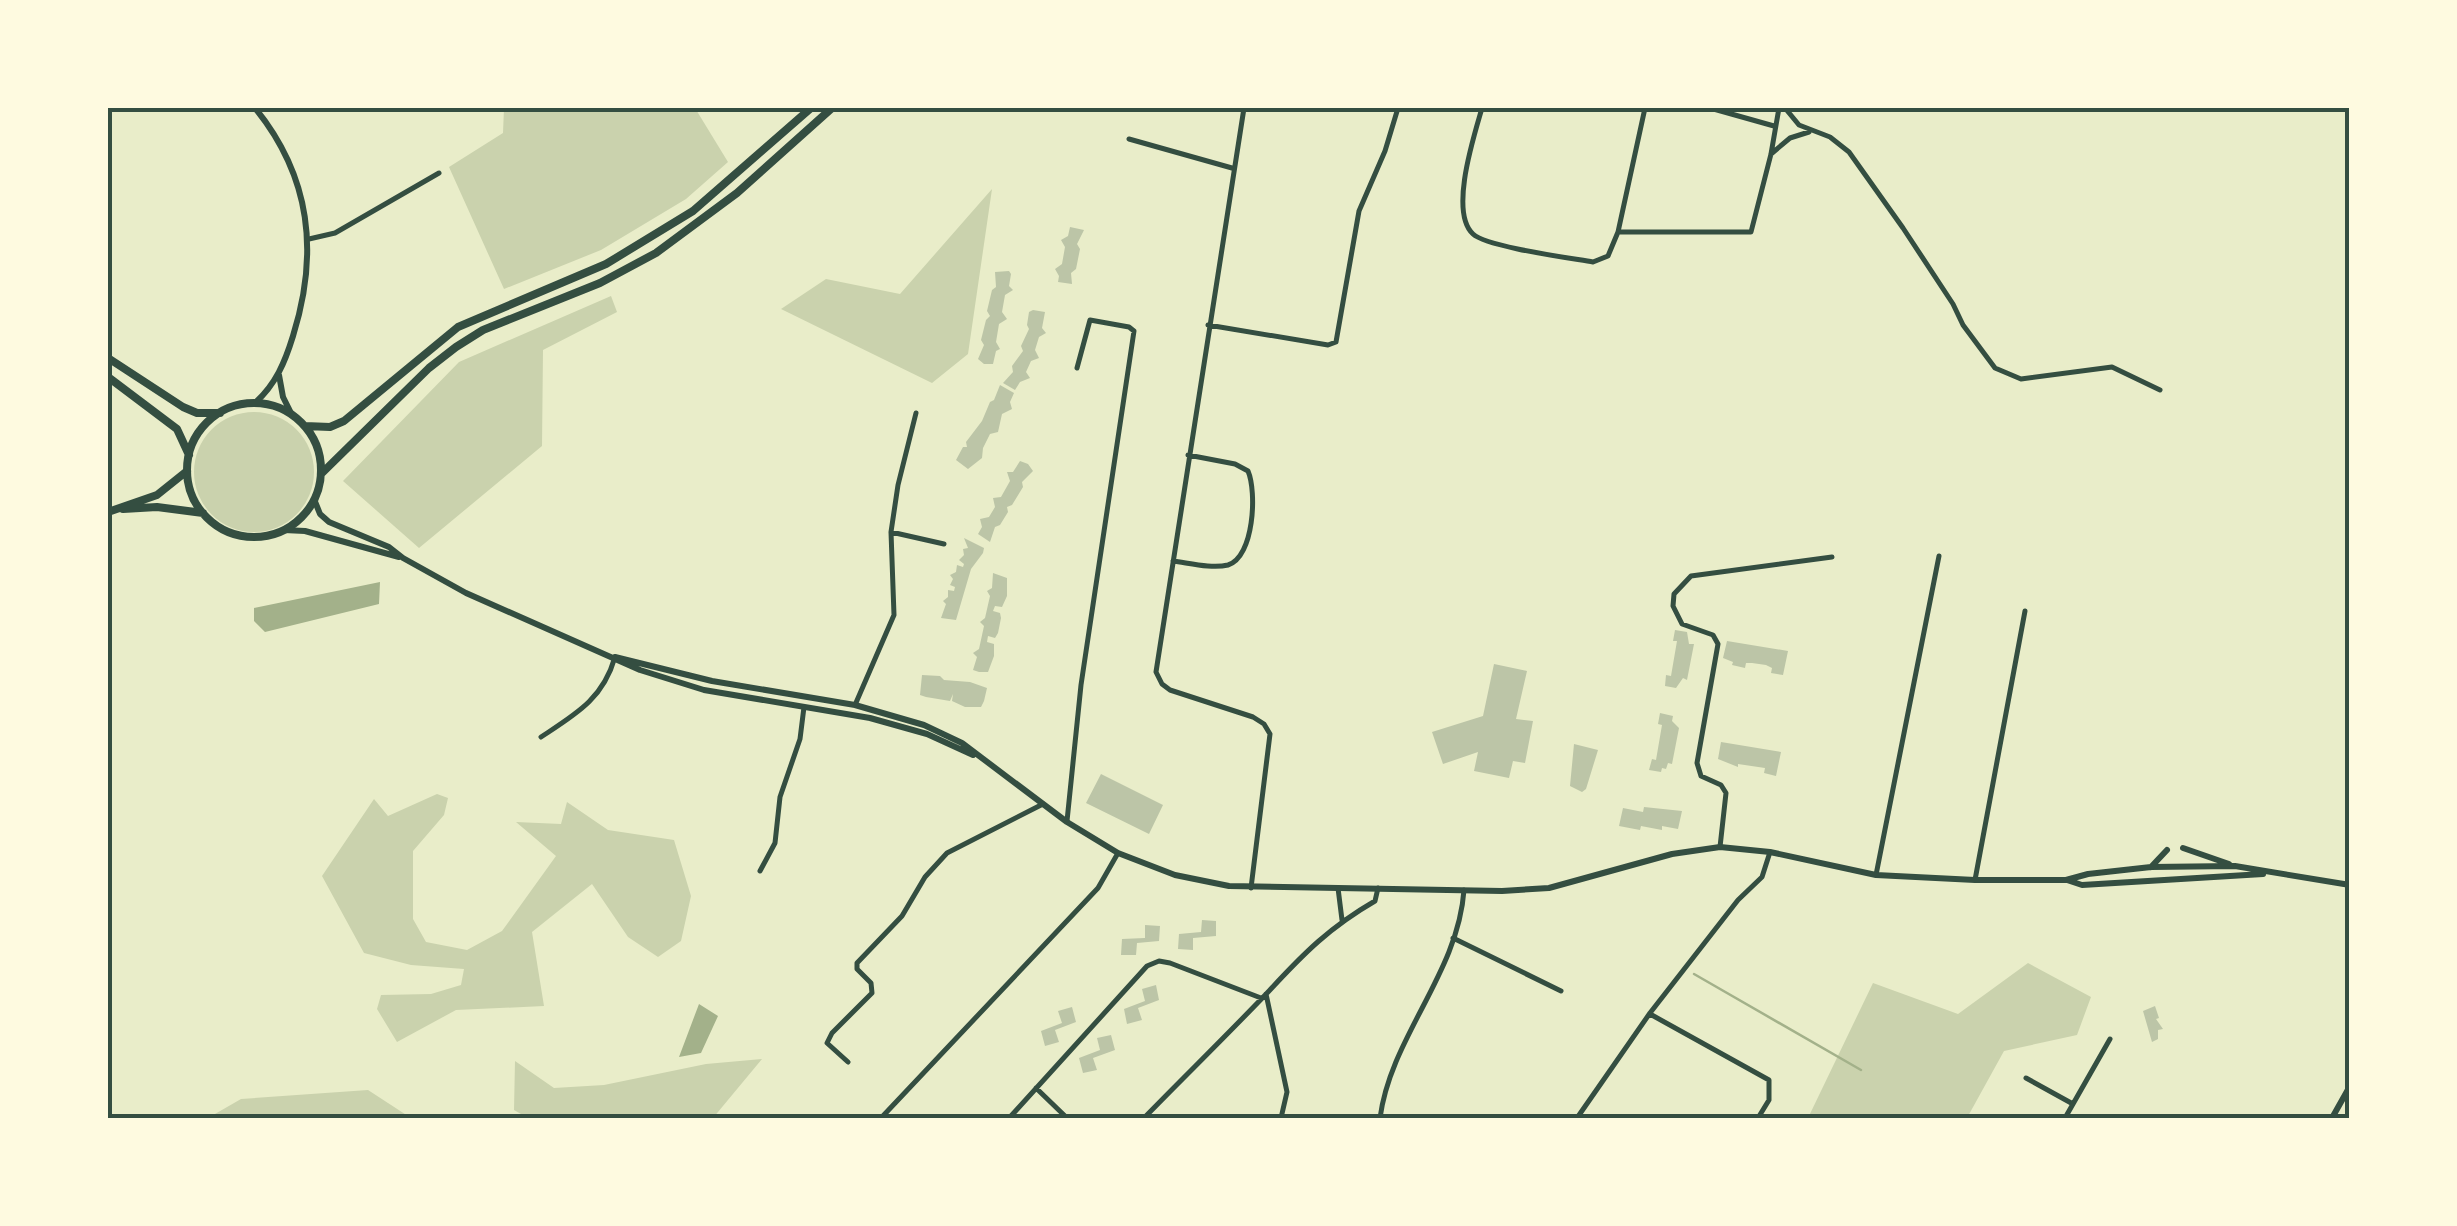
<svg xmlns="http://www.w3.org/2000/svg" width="2457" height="1226" font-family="'Exo 2',sans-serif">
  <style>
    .green { fill: #cad2ad }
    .water { fill: #a3b18a }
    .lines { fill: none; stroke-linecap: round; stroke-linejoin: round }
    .stream { stroke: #a3b18a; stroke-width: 2.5 }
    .building { fill: #bcc5a7 }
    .minor { stroke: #344e41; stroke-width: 5 }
    .tertiary { stroke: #344e41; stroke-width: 6 }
    .secondary { stroke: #344e41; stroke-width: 6 }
    .primary { stroke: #344e41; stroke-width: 8 }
    .neatline { fill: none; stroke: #344e41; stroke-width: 4 }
  </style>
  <rect width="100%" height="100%" fill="#e9edc9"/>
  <path class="green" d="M504 108H695L728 162 686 199 601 250 504 289 449 167 503 133Z
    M992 189 968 354 932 383 781 309 826 279 900 294Z
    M611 296 617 312 543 350 542 446 419 548 343 481 459 362Z
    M194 472a60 60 0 1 1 120 0a60 60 0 1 1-120 0Z
    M437 794 448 798 444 815 413 851V919L426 942 467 950 502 931 556 856 516 822 561 824 567 802 608 830 674 840 691 896 681 941 658 957 628 937 592 884 532 932 544 1006 456 1010 397 1042 377 1009 381 995 431 994 461 985 464 969 411 965 364 953 322 876 374 799 388 816Z
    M2028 963 2091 997 2077 1035 2004 1051 1967 1118H1808L1873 983 1958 1014Z
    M762 1059 713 1118H528L514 1110 515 1061 554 1088 604 1085 706 1064Z
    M368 1090 411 1118H208L241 1099Z"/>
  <path class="water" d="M380 582 379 604 265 632 254 621V608Z
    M699 1004 718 1016 701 1053 679 1057Z"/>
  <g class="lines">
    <path class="stream" d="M1694 974 1861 1070"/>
  </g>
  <path class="building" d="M1070 227 1084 230 1077 244 1080 249 1076 269 1071 273 1072 284 1058 282 1059 276 1055 269 1062 264 1065 247 1061 240 1068 236Z
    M1009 271 1011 274 1009 286 1013 290 1005 295 1002 312 1007 319 999 324 996 342 1000 349 996 351 993 364H984L978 359 984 345 981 340 986 320 990 316 987 311 992 290 996 287 995 272Z
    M1033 310 1045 312 1042 328 1046 333 1039 337 1035 350 1039 358 1031 361 1026 372 1030 378 1020 382 1015 390 1003 383 1013 372 1012 366 1023 351 1021 346 1029 329 1027 325 1029 312Z
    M1000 385 1014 393 1010 402 1012 409 1002 414 998 432 990 434 983 448 982 458 968 469 956 460 963 447H967L966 442 982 421 990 402 994 400Z
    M1020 461 1028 464 1033 471 1022 482 1023 487 1012 505 1007 507 1008 512 1000 525 995 527 990 542 978 534 982 527 980 519 989 517 995 507 993 498 1001 497 1010 481 1007 472H1013Z
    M964 538 984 548 983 553 971 569 956 620 941 618 946 604 943 601 948 597V590L954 591 955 587 950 585 953 579 950 575 956 572 957 565 963 567 964 564 959 560 964 555 963 549 968 548Z
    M993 573 1007 578V596L1002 607 995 606 993 611 1000 613 1001 618 998 633 995 638 988 636 987 642 994 644V656L988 672H979L973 670 977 657 973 653 979 649 984 626 980 622 985 618 990 596 987 591 992 588Z
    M1675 630 1687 632 1689 644H1694L1687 680 1683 678 1676 688 1665 686 1666 675 1671 676 1677 641H1673Z
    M1727 641 1788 651 1783 675 1771 673 1772 668 1766 665 1752 663H1746L1745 668 1732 665 1733 662 1723 658Z
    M1494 664 1527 671 1516 719 1533 721 1525 763 1513 761 1509 778 1474 771 1478 752 1443 764 1432 732 1483 716Z
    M922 675 940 676 944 680 970 682 987 688 984 701 981 707H965L952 701 953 694 950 701 926 697 920 695Z
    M1660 713 1673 716 1672 721 1679 728 1672 764 1668 763 1666 769 1662 768 1661 772 1649 770 1652 759 1656 760 1662 725 1658 724Z
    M1721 742 1781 752 1776 776 1764 773 1765 768 1738 764V767L1718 759Z
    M1574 744 1598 750 1586 789 1582 792 1570 786Z
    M1101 774 1163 805 1149 834 1086 803Z
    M1644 807 1682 811 1678 829 1662 826V830L1641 826 1640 830 1619 826 1623 808 1643 812Z
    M1202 920 1216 921V936L1193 938V950L1178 949 1179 934 1201 932Z
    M1145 925 1160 926 1159 941 1137 943 1136 955H1121L1122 939 1145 938Z
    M1156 985 1159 1000 1138 1008 1142 1020 1127 1024 1124 1009 1145 1001 1142 989Z
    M2155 1006 2159 1018 2156 1019 2163 1029 2158 1030V1039L2152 1042 2143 1011Z
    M1072 1007 1076 1022 1055 1030 1059 1042 1045 1046 1041 1031 1062 1023 1058 1011Z
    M1111 1035 1115 1050 1093 1058 1097 1070 1083 1073 1079 1058 1100 1050 1097 1038Z"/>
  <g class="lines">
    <path class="minor" d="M1244 108 1156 672 1162 684 1170 690 1253 717 1264 724 1270 734 1251 888
      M1482 108C1474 136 1449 212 1473 234 1487 247 1570 258 1593 262L1608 256 1618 232 1645 108
      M1710 108 1774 126
      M1785 108 1799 125 1830 137 1849 152 1903 228 1953 304 1963 325 1995 368 2021 379 2112 367 2160 390
      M1129 139 1232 168
      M1771 154 1790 138 1809 132
      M1618 232H1751L1771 154 1779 108
      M309 239 335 233 439 173
      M1208 325 1328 345 1336 342 1359 211 1385 151 1398 108
      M891 532 944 544
      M1173 561C1189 563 1212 569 1228 565 1254 557 1257 492 1248 471L1235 464 1188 455
      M855 705 894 615 891 532 898 485 916 413
      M541 737C576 714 603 699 615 657
      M1067 821 1081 685 1134 331 1129 327 1090 320 1077 368
      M1720 847 1726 793 1721 785 1701 776 1697 763 1718 644 1713 635 1682 624 1673 606 1674 594 1691 576 1832 557
      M760 871 775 843 780 797 800 739 804 707
      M1876 875 1939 556
      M1975 880 2025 611
      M1338 888 1342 920
      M1453 938 1561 991
      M1266 994 1287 1092 1281 1118
      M1650 1014 1769 1080V1100L1758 1118
      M848 1062 827 1043 832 1033 872 993 871 983 857 969V963L902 916 925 877 947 853 1043 804
      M2026 1078 2073 1104
      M1036 1088 1067 1118
      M1011 1116 1147 966 1159 961 1170 963 1261 998
      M881 1118 1098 888 1118 853
      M1144 1118C1185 1076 1228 1034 1269 991 1304 953 1330 927 1375 901L1378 888
      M1380 1118C1391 1036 1458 974 1464 890
      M1577 1118 1650 1013 1738 900 1762 877 1770 852
      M2065 1118 2110 1039"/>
    <path class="tertiary" d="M279 375 283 397 292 415
      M255 403C276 384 285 362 293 336 319 253 311 177 255 108"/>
    <path class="secondary" d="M314 499 320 514 329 522 389 547 403 558 466 593 640 670 704 690 870 718 927 734 973 755
      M284 530 305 531 399 557
      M615 657 712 681 855 705 924 725 962 743 1067 822 1118 853 1175 875 1229 886 1502 891 1549 888 1672 854 1720 847 1770 852 1876 875 1975 880H2066L2088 874 2151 867 2235 866 2350 885
      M2183 848 2229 864
      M2151 867 2167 850
      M2067 880 2082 885 2263 874
      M2332 1118 2350 1086"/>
    <path class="primary" d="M108 358 183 407 197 413H220
      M108 377 177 429 189 455
      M187 470a67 67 0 1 1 134 0a67 67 0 1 1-134 0Z
      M305 426 330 427 344 421 458 327 606 264 693 211 811 108
      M321 474 429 368 456 347 483 330 600 283 656 253 737 193 832 108
      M123 509 157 507 203 513
      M108 512 157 495 187 471"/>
  </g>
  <rect width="2457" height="1226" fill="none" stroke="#fefae0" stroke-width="220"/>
  <rect x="110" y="110" width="2237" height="1006" class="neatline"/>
</svg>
